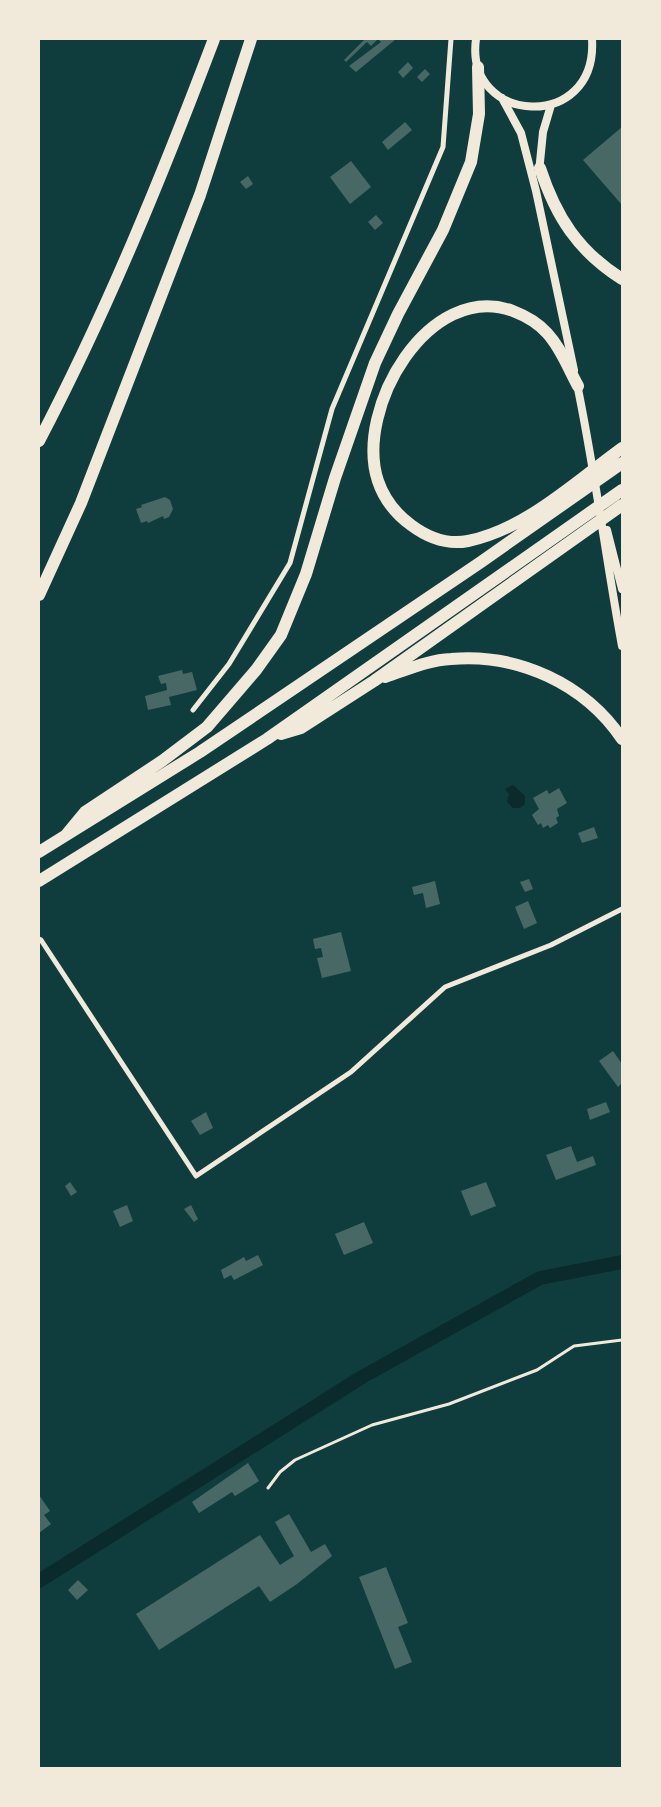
<svg xmlns="http://www.w3.org/2000/svg" width="661" height="1807" font-family="'Work Sans',sans-serif">
  <style>
    .water { fill: #0a2a2b }
    .lines { fill: none; stroke-linecap: round; stroke-linejoin: round }
    .canal { stroke: #0a2a2b; stroke-width: 14 }
    .building { fill: #486865 }
    .service { stroke: #f1e9da; stroke-width: 3 }
    .minor { stroke: #f1e9da; stroke-width: 5 }
    .tertiary { stroke: #f1e9da; stroke-width: 8 }
    .motorway { stroke: #f1e9da; stroke-width: 12 }
  </style>
  <rect width="100%" height="100%" fill="#0f3d3e"/>
  <path class="water" d="M513 785 525 796V804L520 808H513L507 802 509 794 505 789Z"/>
  <g class="lines">
    <path class="canal" d="M39 1581 362 1377 540 1278 622 1262"/>
  </g>
  <path class="building" d="M365 39H396L356 72 349 66 381 42 378 39 371 46 367 42 346 62 344 60Z
    M408 62 413 68 403 78 398 72Z
    M425 69 430 74 422 82 417 77Z
    M405 122 412 130 388 150 382 142Z
    M622 127V205L583 160Z
    M351 161 371 187 350 204 330 177Z
    M248 176 253 184 246 189 240 182Z
    M376 215 383 223 375 230 368 222Z
    M165 497 170 500 173 509 169 517 164 519 163 516 148 523 147 521 141 523 136 509 142 507 141 505Z
    M182 670 183 674 192 672 197 690 169 697 171 705 148 710 145 696 167 690 166 683 161 684 158 676Z
    M559 788 567 803 557 809 559 816 556 818 558 823 550 828 548 825 543 828 541 823 538 825 532 815 539 809 533 798 547 790 549 794Z
    M594 827 598 838 582 843 578 833Z
    M529 879 533 889 525 892 520 882Z
    M435 881 440 904 426 908 423 893 414 895 412 887Z
    M528 901 537 923 524 929 515 907Z
    M341 932 351 971 322 978 317 958 323 957 321 948 315 949 313 939Z
    M613 1051 622 1064V1083L618 1087 599 1061Z
    M606 1102 610 1112 590 1120 587 1109Z
    M206 1112 213 1128 200 1135 191 1121Z
    M571 1146 577 1162 593 1156 596 1165 556 1180 546 1155Z
    M70 1182 77 1192 71 1196 65 1186Z
    M486 1182 496 1206 471 1216 461 1191Z
    M127 1205 133 1221 120 1227 113 1211Z
    M191 1205 198 1219 194 1222 184 1209Z
    M364 1222 373 1243 344 1255 335 1234Z
    M258 1255 263 1265 234 1280 231 1275 224 1279 221 1270 244 1257 246 1261Z
    M248 1463 259 1481 235 1496 232 1492 199 1513 192 1502Z
    M39 1495 50 1511 44 1515 51 1524 39 1533Z
    M289 1514 311 1552 325 1544 332 1556 297 1584 270 1602 259 1586 159 1650 136 1614 260 1535 280 1565 294 1556 275 1522Z
    M386 1567 408 1623 398 1627 412 1662 395 1669 359 1577Z
    M78 1580 88 1590 77 1600 68 1590Z"/>
  <g class="lines">
    <path class="service" d="M268 1488 280 1472 295 1460 372 1425 449 1404 537 1370 574 1346 622 1340"/>
    <path class="minor" d="M193 710 229 664 290 563 332 409 443 147 451 39
      M39 939 41 940 196 1176 351 1072 445 987 551 945 622 909"/>
    <path class="tertiary" d="M476 39C464 125 598 133 592 39
      M502 98 521 133 536 191 574 370
      M539 172 543 132 551 105
      M577 384C595 471 606 559 622 646
      M607 530 622 589"/>
    <path class="motorway" d="M540 168C556 217 578 251 622 279
      M578 386C568 368 561 348 547 333 538 323 526 316 513 311 429 280 354 409 378 481 384 499 396 514 411 525 427 537 447 545 468 541 526 529 575 482 622 448
      M39 441C107 311 162 176 214 39
      M39 595 81 503 200 195 251 39
      M385 677C407 670 428 660 451 659 518 653 585 684 622 739
      M281 734 301 728 374 681 622 505
      M66 835 85 812 162 761 207 727 256 670 281 635 306 574 335 478 375 363 398 314 443 230 471 162 479 114 478 67
      M39 852 200 752 481 562 622 463
      M39 881 267 739 622 490"/>
  </g>
  <rect width="661" height="1807" fill="none" stroke="#f1e9da" stroke-width="80"/>
</svg>
